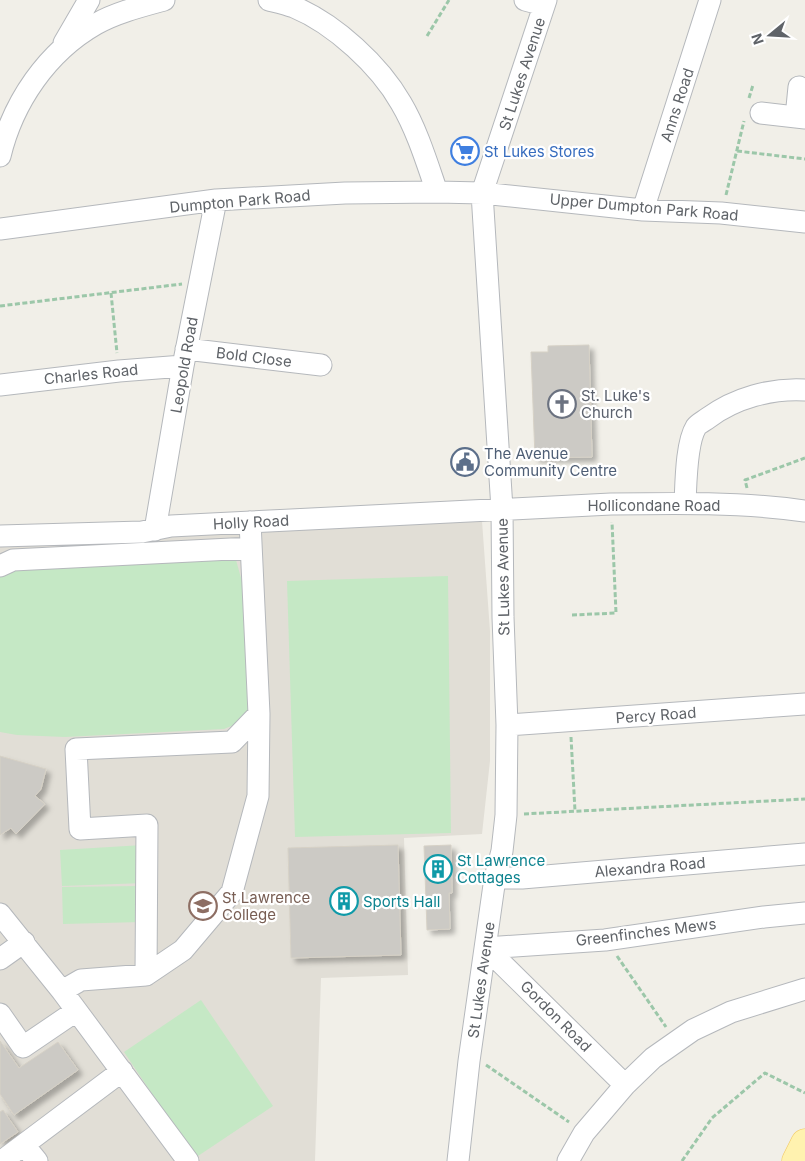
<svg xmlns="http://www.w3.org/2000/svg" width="805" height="1161" font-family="Inter,sans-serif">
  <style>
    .education { fill: #e1ded6 }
    .green { fill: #c5e8c5 }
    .building { fill: #cccac5; stroke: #d6d1c6; filter: url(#shadow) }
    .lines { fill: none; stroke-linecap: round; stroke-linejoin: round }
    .minor-casing { stroke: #b5b8bc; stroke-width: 23 }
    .major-casing { stroke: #f2c960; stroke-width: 29 }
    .path { stroke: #9cc7a9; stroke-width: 3; stroke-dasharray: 5 2.5; stroke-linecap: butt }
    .minor { stroke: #fff; stroke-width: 21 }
    .major { stroke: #fff2af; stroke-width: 28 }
    .labels { text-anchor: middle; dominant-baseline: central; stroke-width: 4.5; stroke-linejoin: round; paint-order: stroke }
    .street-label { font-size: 15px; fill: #5f6368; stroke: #fff }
    .shop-label { font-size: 15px; fill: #366cbe; stroke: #fff; text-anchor: start }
    .worship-label { font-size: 15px; fill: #5b616d; stroke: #fff; text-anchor: start }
    .service-label { font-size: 15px; fill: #4e5e75; stroke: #fff; text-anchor: start }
    .culture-label { font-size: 15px; fill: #0d838f; stroke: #fff; text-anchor: start }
    .education-label { font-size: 15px; fill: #785e54; stroke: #fff; text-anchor: start }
  </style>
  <defs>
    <filter id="shadow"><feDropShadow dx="4.5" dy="4.5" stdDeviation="2.5" flood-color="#0004"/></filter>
  </defs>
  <rect width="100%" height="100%" fill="#f1efe8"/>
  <path class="education" d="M482 521 490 631V761L482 834 404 838 408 975 321 978 315 1161H0V545Z"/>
  <path class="green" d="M230 555 236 560 248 603 251 709 239 723 224 729 65 737 17 735 0 732V575L13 570Z
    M448 576 451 833 295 837 287 581Z
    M143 845 144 883 62 886 60 850Z
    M140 886 142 922 63 924 62 887Z
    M201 1000 273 1106 195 1158 124 1052Z"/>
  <path class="building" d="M589 345 592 457 535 458 531 352H548V346Z
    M0 756 46 769 41 789 35 796 45 804 16 834 11 828 0 835Z
    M398 845 401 955 291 958 288 848Z
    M451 845 452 893H449L450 929 427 930 424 846Z
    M0 1041 19 1068 58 1042 78 1070 14 1115 0 1094Z
    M3 1110 18 1132 0 1144V1112Z"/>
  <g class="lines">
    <defs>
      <path id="minor" d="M269 0C277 2 286 4 294 7 335 24 380 66 401 103 417 130 427 163 437 192
        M525 0 544 5
        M64 43 89 0
        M761 113 805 118
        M796 117 799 87
        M0 156C13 102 47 52 96 24 115 13 142 6 164 0
        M643 210 710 0
        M0 229 216 200 345 193 437 192 482 193 643 210 721 213 805 222
        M186 349 321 365
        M0 385 119 371 183 366
        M685 503C686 484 686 443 696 427 698 424 704 421 708 418 735 398 771 388 805 390
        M155 530 183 366 216 200
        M0 536 142 532 171 526 611 504C676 503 741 502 805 511
        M0 566 13 560 251 548
        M507 725 805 704
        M495 878H522L805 854
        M0 914 62 991 188 1161
        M486 948 605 940 764 917 805 913
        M486 948 625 1085
        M0 959 24 942
        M146 975 147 825 80 829 76 749 232 742 259 714
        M62 991 81 980 146 975 183 950 232 892 258 796 259 714 250 522
        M0 1014 23 1047 76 1011
        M24 1145 37 1161
        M2 1161 122 1071
        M458 1161 469 1061 495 878 502 851 506 815 507 725 503 617 502 509 482 193 546 0
        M568 1161 584 1133 625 1085 653 1058 693 1030 731 1012 805 989"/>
      <path id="major" d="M796 1161 805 1143"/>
    </defs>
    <use href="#minor" class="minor-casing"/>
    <use href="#major" class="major-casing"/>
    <path class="path" d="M427 36 449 0
      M749 98 753 85
      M737 151 805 159
      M726 195 744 121
      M111 293 117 353
      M0 306 182 284
      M747 488 745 480 805 458
      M572 615 616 613 612 522
      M571 737 575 811
      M524 814 805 799
      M617 956 666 1027
      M486 1065 569 1122
      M682 1161 712 1118 765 1073 805 1093"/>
    <use href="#minor" class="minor"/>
    <use href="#major" class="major"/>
  </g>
  <defs>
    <symbol id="supermarket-ring" viewBox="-11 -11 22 22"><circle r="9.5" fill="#fff" stroke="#3f7fe0" stroke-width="1.5"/><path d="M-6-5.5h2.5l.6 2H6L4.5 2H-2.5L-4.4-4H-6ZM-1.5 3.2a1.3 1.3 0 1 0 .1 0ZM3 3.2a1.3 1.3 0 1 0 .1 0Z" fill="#3f7fe0"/></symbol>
    <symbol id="church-ring" viewBox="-11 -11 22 22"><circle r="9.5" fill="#fff" stroke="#6b7280" stroke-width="1.5"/><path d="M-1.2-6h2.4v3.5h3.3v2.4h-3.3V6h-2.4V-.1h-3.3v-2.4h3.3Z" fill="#6b7280"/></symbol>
    <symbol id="civic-ring" viewBox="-11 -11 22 22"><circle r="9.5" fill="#fff" stroke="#5c6f8a" stroke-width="1.5"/><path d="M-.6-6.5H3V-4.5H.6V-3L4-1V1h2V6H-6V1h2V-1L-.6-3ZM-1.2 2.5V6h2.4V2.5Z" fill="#5c6f8a"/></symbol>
    <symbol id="building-ring" viewBox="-11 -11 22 22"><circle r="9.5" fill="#fff" stroke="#0f9aa8" stroke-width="1.5"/><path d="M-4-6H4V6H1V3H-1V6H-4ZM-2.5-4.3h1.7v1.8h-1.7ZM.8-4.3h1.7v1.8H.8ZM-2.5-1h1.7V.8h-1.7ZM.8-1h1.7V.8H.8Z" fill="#0f9aa8"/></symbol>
    <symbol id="school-ring" viewBox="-11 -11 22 22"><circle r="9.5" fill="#fff" stroke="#8d6e63" stroke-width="1.5"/><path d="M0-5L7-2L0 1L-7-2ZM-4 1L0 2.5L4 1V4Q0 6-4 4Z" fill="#8d6e63"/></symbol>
  </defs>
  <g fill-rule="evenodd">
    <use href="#supermarket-ring" x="449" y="135" width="32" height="32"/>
    <use href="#church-ring" x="546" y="388" width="32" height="32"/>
    <use href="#civic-ring" x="449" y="446" width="32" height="32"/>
    <use href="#building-ring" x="422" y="853" width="32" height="32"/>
    <use href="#building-ring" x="328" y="885" width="32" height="32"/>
    <use href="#school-ring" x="187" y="890" width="32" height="32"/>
  </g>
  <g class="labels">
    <g class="street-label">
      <text transform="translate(522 74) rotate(-72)">St Lukes Avenue</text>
      <text transform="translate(677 105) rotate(-72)">Anns Road</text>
      <text transform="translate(240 201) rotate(-5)">Dumpton Park Road</text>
      <text transform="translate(644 207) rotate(5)">Upper Dumpton Park Road</text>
      <text transform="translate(254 357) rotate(7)">Bold Close</text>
      <text transform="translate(184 365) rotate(-80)">Leopold Road</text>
      <text transform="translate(91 374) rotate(-6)">Charles Road</text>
      <text x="654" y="505">Hollicondane Road</text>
      <text transform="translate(251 522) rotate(-3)">Holly Road</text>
      <text transform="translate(503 577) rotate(-91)">St Lukes Avenue</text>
      <text transform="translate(656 715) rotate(-4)">Percy Road</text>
      <text transform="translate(650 867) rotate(-5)">Alexandra Road</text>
      <text transform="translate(646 932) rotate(-7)">Greenfinches Mews</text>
      <text transform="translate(481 980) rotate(-82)">St Lukes Avenue</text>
      <text transform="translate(556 1016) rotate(45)">Gordon Road</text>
    </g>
    <g class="shop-label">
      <text x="484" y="151">St Lukes Stores</text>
    </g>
    <g class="worship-label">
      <text x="581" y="395">St. Luke's<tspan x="581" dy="17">Church</tspan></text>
    </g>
    <g class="service-label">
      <text x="484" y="453">The Avenue<tspan x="484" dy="17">Community Centre</tspan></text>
    </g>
    <g class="culture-label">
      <text x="457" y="860">St Lawrence<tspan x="457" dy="17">Cottages</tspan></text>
      <text x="363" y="901">Sports Hall</text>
    </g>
    <g class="education-label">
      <text x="222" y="897">St Lawrence<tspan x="222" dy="17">College</tspan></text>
    </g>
  </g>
  <g transform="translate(770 35) rotate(252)" stroke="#ffffff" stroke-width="4" paint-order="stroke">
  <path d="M0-4L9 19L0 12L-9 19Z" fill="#5f6368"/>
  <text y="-8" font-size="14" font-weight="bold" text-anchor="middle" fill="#5f6368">N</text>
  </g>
</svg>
